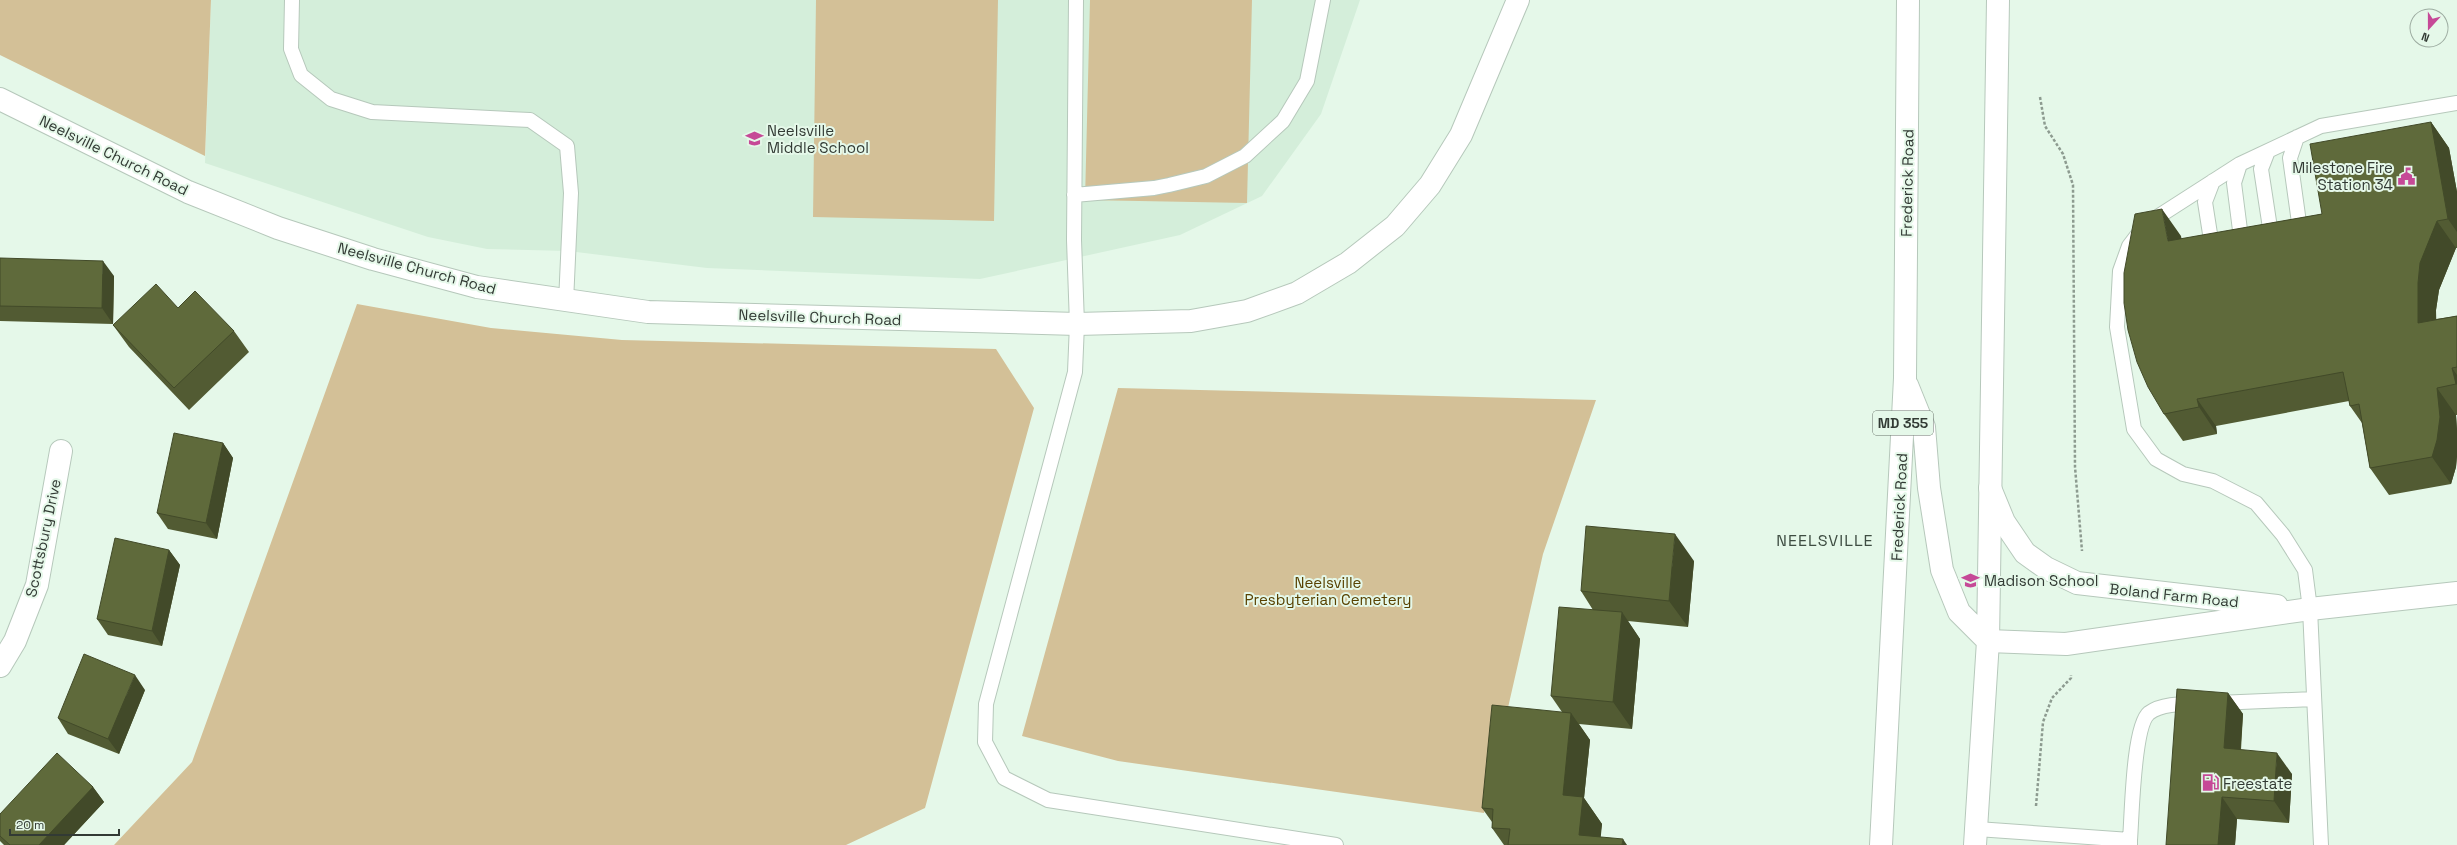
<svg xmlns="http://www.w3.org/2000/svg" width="2457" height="845" font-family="'Space Grotesk',sans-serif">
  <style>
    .built { fill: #d4eeda }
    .green { fill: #d3c097 }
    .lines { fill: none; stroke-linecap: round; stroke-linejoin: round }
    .lane-casing { stroke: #b6c8bb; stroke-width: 16 }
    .street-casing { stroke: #b6c8bb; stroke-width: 24 }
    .secondary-casing { stroke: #b6c8bb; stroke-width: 24 }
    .primary-casing { stroke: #b6c8bb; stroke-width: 24 }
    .path { stroke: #8d9b90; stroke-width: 2.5; stroke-dasharray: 3 2; stroke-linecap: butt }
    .lane { stroke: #fff; stroke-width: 14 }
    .street { stroke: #fff; stroke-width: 22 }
    .secondary { stroke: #fff; stroke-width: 22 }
    .primary { stroke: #fff; stroke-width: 22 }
    .wall { fill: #525b33 }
    .shaded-wall { fill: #424a29 }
    .building { fill: #5f6a3b; stroke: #424a29 }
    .labels { text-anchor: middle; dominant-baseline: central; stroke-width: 4; stroke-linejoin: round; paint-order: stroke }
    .shield { fill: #e5f8e9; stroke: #68736a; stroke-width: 1 }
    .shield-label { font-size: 14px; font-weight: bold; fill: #323a34 }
    .poi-label { font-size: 15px; fill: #323a34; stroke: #e5f8e9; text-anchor: start }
    .street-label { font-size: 15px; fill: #323a34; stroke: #e5f8e9 }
    .park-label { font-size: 15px; fill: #584100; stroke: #e5f8e9 }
    .neighbourhood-label { font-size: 16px; letter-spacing: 1px; fill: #3e4d42; stroke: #e5f8e9 }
  </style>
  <rect width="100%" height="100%" fill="#e5f8e9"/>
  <path class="built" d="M211 0H1360L1321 114 1262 196 1180 235 980 279 707 268 568 251 487 249 428 237 205 163Z"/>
  <path class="green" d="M0 0H211L205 156 0 55Z
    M816 0H998L994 221 813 217Z
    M1090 0H1252L1247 203 1085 200Z
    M357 304 491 328 622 340 996 349 1034 408 925 808 846 845H114L192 762Z
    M1118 388 1596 400 1543 554 1484 813 1118 761 1022 736Z"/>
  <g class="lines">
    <defs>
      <path id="lane" d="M292 0 291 49 301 75 331 99 372 112 530 120 567 146 571 193 566 302
        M1076 0 1074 240 1077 324 1075 372 986 704 985 742 1004 778 1048 800 1336 845
        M2297 137 2290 158 2301 237
        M2268 151 2261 169 2272 241
        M2240 164 2234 183 2242 246
        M2213 181 2205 202 2213 253
        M1074 195 1154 188 1169 185 1206 176 1245 156 1283 121 1307 81 1323 0
        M2217 703 2314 699
        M1977 829 2130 840V845
        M2130 840C2132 816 2133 726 2149 713 2161 704 2180 704 2194 704
        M2321 845 2310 609 2305 570 2283 535 2256 503 2213 481 2183 474 2156 459 2134 429 2117 327 2120 271 2129 246 2145 225 2240 164 2321 126 2457 103"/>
      <path id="street" d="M0 99 188 192 278 228 373 259 477 287 648 312 1077 324 1191 321 1247 311 1297 293 1348 263 1395 226 1430 185 1461 135 1518 0
        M0 666 15 641 37 585 61 451"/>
      <path id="secondary" d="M1990 488 2004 522 2025 553 2046 568 2077 583 2277 606
        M1988 641 2066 644 2310 609 2457 593"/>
      <path id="primary" d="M1907 385 1924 427 1929 488 1942 570 1959 612 1988 641
        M1881 845 1905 378 1908 0
        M1975 845 1988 641 1998 0"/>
    </defs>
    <use href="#lane" class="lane-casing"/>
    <use href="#street" class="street-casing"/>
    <use href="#secondary" class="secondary-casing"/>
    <use href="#primary" class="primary-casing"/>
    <path class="path" d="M2040 97 2045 126 2063 154 2073 185 2075 467 2082 551
      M2036 806 2043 722 2052 698 2071 678V675"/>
    <use href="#lane" class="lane"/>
    <use href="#street" class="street"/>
    <use href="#secondary" class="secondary"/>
    <use href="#primary" class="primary"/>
  </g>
  <path class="wall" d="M2431 122 2449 148 2457 192V248H2456L2439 290 2436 310V319L2457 316V415H2456L2457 430V456L2456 467 2451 484 2389 495 2370 468 2362 423 2350 406 2349 401 2216 426 2217 434 2183 441 2164 414 2181 236V239L2322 214Z
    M0 258 114 276 113 324 0 321Z
    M113 325 234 331 249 352 189 410 129 347Z
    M223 443 233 458 217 539 168 529 157 513Z
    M169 550 180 565 162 646 108 635 97 619Z
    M1694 561 1688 627 1628 621 1640 639 1632 729 1579 724 1590 740 1584 798 1602 824 1600 837 1627 845H1504L1492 828V822L1482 808 1562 712 1551 696 1593 610 1581 591Z
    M145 690 119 754 68 734 58 718Z
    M2228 693 2243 714 2241 750 2292 774 2289 823 2237 819 2235 845H2166Z
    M93 787 104 802 64 845H4L0 841V814Z"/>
  <path class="shaded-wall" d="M2431 122 2449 148 2457 192V232L2448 219Z
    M2162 209 2181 236 2187 268 2168 241Z
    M2437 221 2456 248 2439 290 2436 310 2437 349 2418 323V283L2420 263Z
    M103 261 114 276 113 324 102 308Z
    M2452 368 2457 375V385L2456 384Z
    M2437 388 2456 415 2457 430V456L2456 467 2451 484 2432 457Z
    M2197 399 2216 426 2217 434 2199 407Z
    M223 443 233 458 217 539 206 523Z
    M1675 534 1694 561 1688 627 1669 601Z
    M169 550 180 565 162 646 152 631Z
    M1622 612 1640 639 1632 729 1613 702Z
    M135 675 145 690 119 754 108 739Z
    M2228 693 2243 714 2239 770 2224 748Z
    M1571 713 1590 740 1584 798 1602 824 1600 845 1579 835 1563 795Z
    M2277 753 2292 774 2289 823 2274 801Z
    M93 787 104 802 64 845H39Z
    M2222 797 2237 819 2235 845H2218Z
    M1623 839 1627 845H1622Z"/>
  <path class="building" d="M2431 122 2448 219 2437 221 2420 263 2418 283V323L2457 316V367L2452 368 2456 384 2437 388 2440 417 2437 440 2432 457 2370 468 2359 404 2350 406 2343 372 2197 399 2199 407 2164 414 2148 387 2137 362 2128 330 2124 303V273L2135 214 2162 209 2168 241 2322 214 2310 144Z
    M0 258 103 261 102 308 0 306Z
    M156 284 178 308 195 291 234 331 174 388 113 325Z
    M174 433 223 443 206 523 157 513Z
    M1586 526 1675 534 1669 601 1581 591Z
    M115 538 169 550 152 631 97 619Z
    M1559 607 1622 612 1613 702 1551 696Z
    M84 654 135 675 108 739 58 718Z
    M2177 689 2228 693 2224 748 2277 753 2274 801 2222 797 2218 845H2166Z
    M1492 705 1571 713 1563 795 1583 797 1579 835 1623 839 1622 845H1508L1510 829 1492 828 1493 809 1482 808Z
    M57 753 93 787 39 845H10L0 836V814Z"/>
  <defs>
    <symbol id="school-bare" viewBox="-9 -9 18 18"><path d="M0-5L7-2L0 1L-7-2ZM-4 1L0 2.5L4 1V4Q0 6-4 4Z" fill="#c64997" stroke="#e5f8e9" stroke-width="2.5" paint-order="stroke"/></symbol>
    <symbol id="civic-bare" viewBox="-9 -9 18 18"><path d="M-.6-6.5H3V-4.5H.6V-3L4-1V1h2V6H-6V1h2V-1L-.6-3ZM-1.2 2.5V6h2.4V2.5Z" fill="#c64997" stroke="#e5f8e9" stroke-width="2.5" paint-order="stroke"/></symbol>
    <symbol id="fuel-bare" viewBox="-9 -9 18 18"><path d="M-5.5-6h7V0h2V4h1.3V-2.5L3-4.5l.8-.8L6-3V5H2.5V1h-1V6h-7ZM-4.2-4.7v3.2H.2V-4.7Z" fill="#c64997" stroke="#e5f8e9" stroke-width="2.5" paint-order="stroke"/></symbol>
  </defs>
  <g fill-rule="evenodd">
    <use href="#school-bare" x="742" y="126" width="25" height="25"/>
    <use href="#civic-bare" x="2394" y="164" width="25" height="25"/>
    <use href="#school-bare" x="1958" y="568" width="25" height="25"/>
    <use href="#fuel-bare" x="2198" y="770" width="25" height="25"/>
  </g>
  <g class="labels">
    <rect class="shield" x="1873" y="411" width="60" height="24" rx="3"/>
    <g class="shield-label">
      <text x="1903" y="423">MD 355</text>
    </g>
    <g class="poi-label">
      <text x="767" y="130">Neelsville<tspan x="767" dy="17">Middle School</tspan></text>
      <text x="2393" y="167" text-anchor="end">Milestone Fire<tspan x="2393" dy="17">Station 34</tspan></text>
      <text x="1984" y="580">Madison School</text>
      <text x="2223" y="783">Freestate</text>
    </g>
    <g class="street-label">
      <text transform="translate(114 155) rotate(26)">Neelsville Church Road</text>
      <text transform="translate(1907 183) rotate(-89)">Frederick Road</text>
      <text transform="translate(417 268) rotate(15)">Neelsville Church Road</text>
      <text transform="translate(820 317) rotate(2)">Neelsville Church Road</text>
      <text transform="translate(1899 507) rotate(-87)">Frederick Road</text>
      <text transform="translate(43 538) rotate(-78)">Scottsbury Drive</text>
      <text transform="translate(2174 595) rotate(6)">Boland Farm Road</text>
    </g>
    <g class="park-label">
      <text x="1328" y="582">Neelsville<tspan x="1328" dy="17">Presbyterian Cemetery</tspan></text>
    </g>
    <g class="neighbourhood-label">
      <text x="1825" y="540">NEELSVILLE</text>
    </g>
  </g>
  <g transform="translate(2429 28) rotate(201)"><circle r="19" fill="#e5f8e9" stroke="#9daca1"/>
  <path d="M0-3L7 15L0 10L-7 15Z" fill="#c64997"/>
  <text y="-6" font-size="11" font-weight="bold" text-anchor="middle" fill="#323a34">N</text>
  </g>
  <path d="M10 829v6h109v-6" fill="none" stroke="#323a34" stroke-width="2"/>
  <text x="16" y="829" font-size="12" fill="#323a34" stroke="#e5f8e9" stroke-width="3" paint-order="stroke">20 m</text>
</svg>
